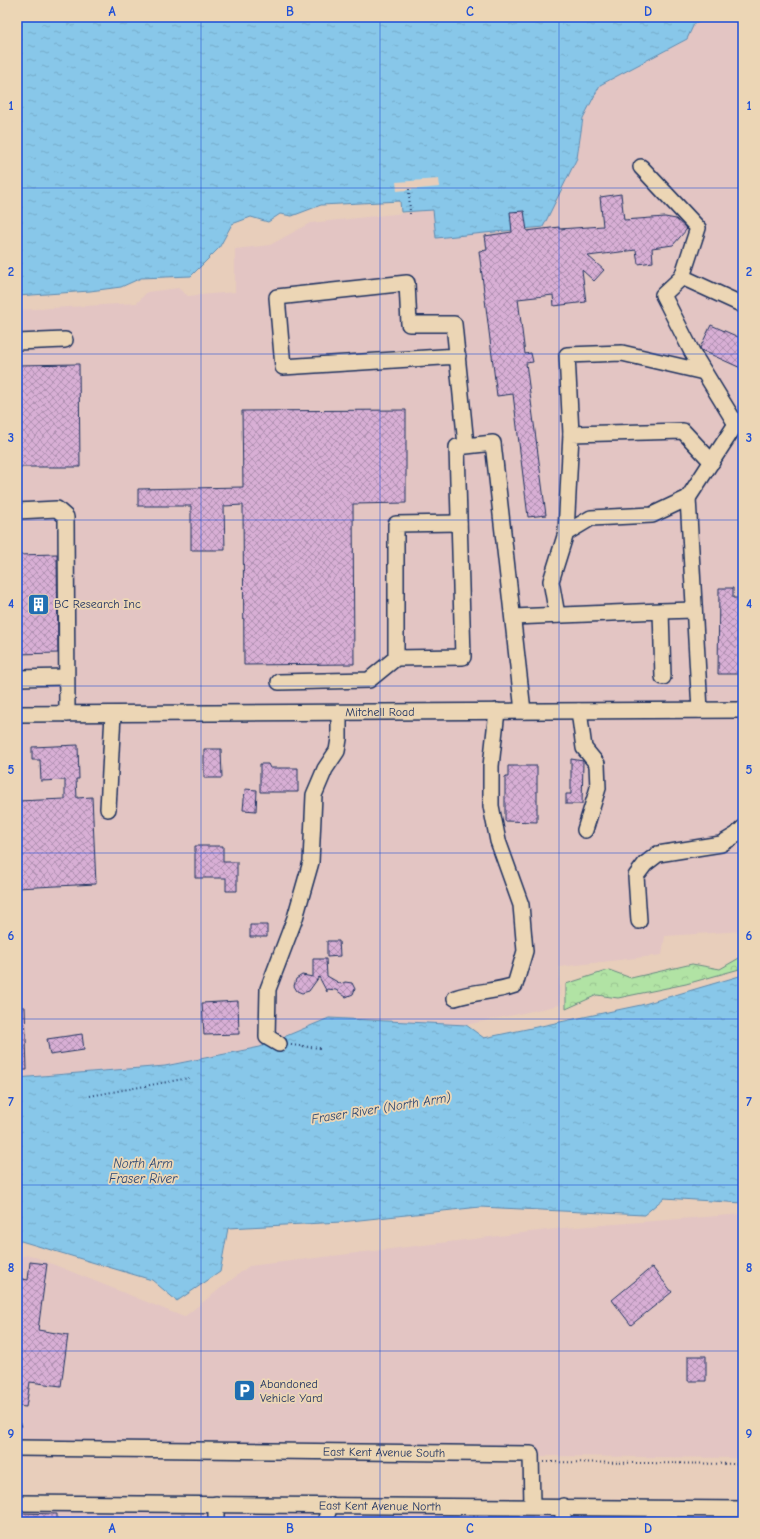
<svg xmlns="http://www.w3.org/2000/svg" width="760" height="1539" font-family="'Comic Neue',sans-serif">
  <style>
    .built { fill: #e3c5c3 }
    .forest { fill: url(#forest-crowns); stroke: #668981 }
    .water { fill: url(#water-ripples); stroke: #5c8ab1 }
    .pier { fill: #e8cebb }
    .building { fill: url(#building-cross-hatch); stroke: #1b2f5e }
    .lines { fill: none; stroke-linecap: round; stroke-linejoin: round }
    .minor-casing { stroke: #1b2f5e; stroke-width: 18 }
    .path { stroke: #1b2f5e; stroke-width: 2; stroke-dasharray: 1 3; stroke-linecap: butt }
    .minor { stroke: #ecd6b5; stroke-width: 15 }
    .rail { stroke: #1b2f5e; stroke-width: 3; stroke-dasharray: 6 3; stroke-linecap: butt }
    .grid { fill: none; stroke: #1d4ed8; stroke-width: 1; stroke-opacity: 0.55 }
    .labels { text-anchor: middle; dominant-baseline: central; stroke-width: 3.5; stroke-linejoin: round; paint-order: stroke }
    .poi-label { font-size: 12px; fill: #1b2f5e; stroke: #ecd6b5; text-anchor: start }
    .street-label { font-size: 12px; fill: #1b2f5e; stroke: #ecd6b5 }
    .water-label { font-size: 13px; font-style: italic; fill: #2b4673; stroke: #ecd6b5 }
    .neatline { fill: none; stroke: #1d4ed8; stroke-width: 1.5 }
    .grid-label { font-size: 13px; text-anchor: middle; font-weight: bold; fill: #1d4ed8 }
  </style>
  <defs>
    <pattern id="forest-crowns" width="20" height="18" patternUnits="userSpaceOnUse"><rect width="20" height="18" fill="#b1e3a4"/><path d="M2 6a3 3 0 1 1 6 0M12 15a3 3 0 1 1 6 0" fill="none" stroke="#98c390"/></pattern>
    <pattern id="water-ripples" width="26" height="14" patternUnits="userSpaceOnUse"><rect width="26" height="14" fill="#88c7e9"/><path d="M2 4q2-2 4 0t4 0M15 11q2-2 4 0t4 0" fill="none" stroke="#75abca"/></pattern>
    <pattern id="building-cross-hatch" width="8" height="8" patternUnits="userSpaceOnUse"><rect width="8" height="8" fill="#d8afd5"/><path d="M0 0l8 8M0 8l8-8" fill="none" stroke="#ae8fb0"/></pattern>
  </defs>
  <rect width="100%" height="100%" fill="#e8cebb"/>
  <filter id="ink" filterUnits="userSpaceOnUse"><feTurbulence type="fractalNoise" baseFrequency=".025" numOctaves="2"/><feDisplacementMap in="SourceGraphic" scale="8" xChannelSelector="R" yChannelSelector="G"/><feConvolveMatrix kernelMatrix="1 2 1 2 8 2 1 2 1" color-interpolation-filters="sRGB"/></filter>
  <g filter="url(#ink)">
    <path class="built" d="M713 17H743V931L665 936 662 955 559 967 560 1005 466 1025 329 1018 260 1047 165 1066 17 1078V310L137 303 147 292 178 288 188 296 235 292V249L270 245 310 223 433 210 436 238 577 158 583 118 600 85 687 39 694 24Z
      M743 1214V1458L441 1455 17 1445V1257L30 1255 184 1317 249 1266 564 1228Z
      M17 1509 306 1513 313 1517 315 1522H17Z
      M355 1514 743 1518V1522H357Z"/>
    <path class="forest" d="M741 957H743V968L686 984 618 998 597 995 566 1009V984L609 970 631 978 692 964 720 969Z"/>
    <path class="water" d="M17 17H713L694 24 687 39 600 85 583 118 577 158 543 227 436 238 433 210 401 212 400 201 321 205 292 216 280 214 268 222 251 217 232 224 219 248 191 276 141 278 121 287 90 291 17 296Z
      M743 975V1203L664 1198 644 1215 480 1207 341 1222 228 1228 220 1272 177 1301 152 1280 21 1241 17 1242V1078L165 1066 260 1047 329 1018 466 1025 484 1038 641 1005Z"/>
    <path class="pier" d="M439 179 440 187 397 191 396 182Z"/>
    <path class="building" d="M621 194 624 220 665 217 676 219 687 229 673 245 652 248 653 262 638 264 636 250 588 256 604 270 594 281 582 270 586 302 554 306 553 295 518 299 525 354 531 353 533 362 526 363 546 515 528 517 513 394 497 396 479 251 487 250 485 236 512 232 510 212 524 211 527 231 559 227V229L603 226 600 197Z
      M711 325 743 339V369L701 350 700 348Z
      M79 364 80 467H17V365Z
      M406 410V503L353 504 354 664 244 665 243 505 224 506 225 550H191V506H138V489L243 487 242 411Z
      M57 554 58 653 17 654V555Z
      M719 588H733V598H743V674H718Z
      M78 745 79 779H76L77 798 92 797 96 884 17 888V801L65 799V780L41 781 40 760H32V747Z
      M204 749H221L222 778H204Z
      M571 759 583 761 582 804H566V794H571Z
      M260 764H268L270 768H298V792H260Z
      M508 766H537V822L505 821V777H508Z
      M245 789 257 790 256 811 243 810Z
      M195 846H223V862H237V891H226V878H195Z
      M250 925H267V937H250Z
      M327 941H339L340 956 327 957Z
      M313 959H326L327 976 341 984 345 982 352 983 355 989 353 994 346 997 336 990 327 989V992L319 977 309 991 302 993 297 991 294 986 296 979 302 975 313 977Z
      M238 1001 239 1034 204 1035 202 1003Z
      M17 1007H25L27 1070H17Z
      M82 1034 84 1050 50 1055 47 1039Z
      M30 1262 47 1264 38 1330 68 1335 61 1386 30 1382 26 1407 17 1406V1278L28 1280Z
      M652 1267 672 1292 631 1325 612 1300Z
      M688 1356H706V1381H688Z
      M17 1513 57 1514V1522H17Z"/>
    <g class="lines">
      <defs>
        <g id="minor">
          <path d="M641 167 698 228 682 277"/>
          <path d="M17 342 65 340"/>
          <path d="M458 356 283 367 277 297 407 283 409 324H454L466 445"/>
          <path d="M736 424 692 352 663 295 682 277 743 305"/>
          <path d="M571 434 567 355 622 353 704 372"/>
          <path d="M688 498 736 424H743"/>
          <path d="M17 511 57 509 66 517 67 714"/>
          <path d="M566 533 571 434 683 431 712 462"/>
          <path d="M661 611 694 610"/>
          <path d="M557 615 551 581 566 533 591 518 652 515 688 498 700 710"/>
          <path d="M513 617 661 611 663 677"/>
          <path d="M396 658V524L459 523"/>
          <path d="M17 678 66 677"/>
          <path d="M279 682 369 680 396 658 463 657 457 447 493 443 523 711"/>
          <path d="M579 711 584 748 597 764 598 788 585 830"/>
          <path id="s1" d="M17 714 743 710"/>
          <path d="M108 809 113 714"/>
          <path d="M639 921 636 876 645 864 658 854 721 844 736 835 743 828"/>
          <path d="M455 998C475 991 496 992 515 985L525 951 521 905 498 841 491 806V766L497 711"/>
          <path d="M279 1044 267 1037 268 989 295 918 311 862 314 795 325 769 337 751 339 739V713"/>
          <path id="s2" d="M17 1448 531 1454 532 1506"/>
          <path id="s3" d="M17 1503 743 1509"/>
          <path d="M563 1506V1522"/>
          <path d="M216 1522V1504"/>
          <path d="M325 1522 330 1505"/>
        </g>
      </defs>
      <use href="#minor" class="minor-casing"/>
      <path class="path" d="M409 189 410 214
        M291 1045 320 1048
        M90 1096 189 1078
        M544 1462 743 1464"/>
      <use href="#minor" class="minor"/>
      <path class="rail" d="M17 1426 22 1425"/>
    </g>
  </g>
  <path class="grid" d="M201 17V1522M380 17V1522M559 17V1522M17 188H743M17 354H743M17 520H743M17 686H743M17 853H743M17 1019H743M17 1185H743M17 1351H743"/>
  <defs>
    <symbol id="building-square" viewBox="-11 -11 22 22"><rect x="-9" y="-9" width="18" height="18" rx="4" fill="#1f6fb2" stroke="#ecd6b5"/><path d="M-4-6H4V6H1V3H-1V6H-4ZM-2.5-4.3h1.7v1.8h-1.7ZM.8-4.3h1.7v1.8H.8ZM-2.5-1h1.7V.8h-1.7ZM.8-1h1.7V.8H.8Z" fill="#fff"/></symbol>
    <symbol id="parking-square" viewBox="-11 -11 22 22"><rect x="-9" y="-9" width="18" height="18" rx="4" fill="#1f6fb2" stroke="#ecd6b5"/><path d="M-3.5-5.5H1a3.5 3.5 0 0 1 0 7H-1V5.5H-3.5ZM-1-3.4V-.6H.8a1.4 1.4 0 0 0 0-2.8Z" fill="#fff"/></symbol>
  </defs>
  <g fill-rule="evenodd">
    <use href="#building-square" x="26" y="592" width="25" height="25"/>
    <use href="#parking-square" x="232" y="1378" width="25" height="25"/>
  </g>
  <g class="labels">
    <g class="poi-label">
      <text x="54" y="604">BC Research Inc</text>
      <text x="260" y="1384">Abandoned<tspan x="260" dy="14">Vehicle Yard</tspan></text>
    </g>
    <g class="street-label">
      <text stroke="none"><textPath href="#s1" startOffset="363">Mitchell Road</textPath></text>
      <text stroke="none"><textPath href="#s2" startOffset="367">East Kent Avenue South</textPath></text>
      <text stroke="none"><textPath href="#s3" startOffset="363">East Kent Avenue North</textPath></text>
    </g>
    <g class="water-label">
      <text transform="translate(381 1108) rotate(-9)">Fraser River (North Arm)</text>
      <text x="143" y="1163">North Arm<tspan x="143" dy="15">Fraser River</tspan></text>
    </g>
  </g>
  <rect width="760" height="1539" fill="none" stroke="#ecd6b5" stroke-width="44"/>
  <rect x="22" y="22" width="716" height="1495" class="neatline"/>
  <g class="grid-label">
    <text x="112" y="16">A</text>
    <text x="290" y="16">B</text>
    <text x="470" y="16">C</text>
    <text x="648" y="16">D</text>
    <text x="11" y="110">1</text>
    <text x="749" y="110">1</text>
    <text x="11" y="276">2</text>
    <text x="749" y="276">2</text>
    <text x="11" y="442">3</text>
    <text x="749" y="442">3</text>
    <text x="11" y="608">4</text>
    <text x="749" y="608">4</text>
    <text x="11" y="774">5</text>
    <text x="749" y="774">5</text>
    <text x="11" y="940">6</text>
    <text x="749" y="940">6</text>
    <text x="11" y="1106">7</text>
    <text x="749" y="1106">7</text>
    <text x="11" y="1272">8</text>
    <text x="749" y="1272">8</text>
    <text x="11" y="1438">9</text>
    <text x="749" y="1438">9</text>
    <text x="112" y="1533">A</text>
    <text x="290" y="1533">B</text>
    <text x="470" y="1533">C</text>
    <text x="648" y="1533">D</text>
  </g>
</svg>
